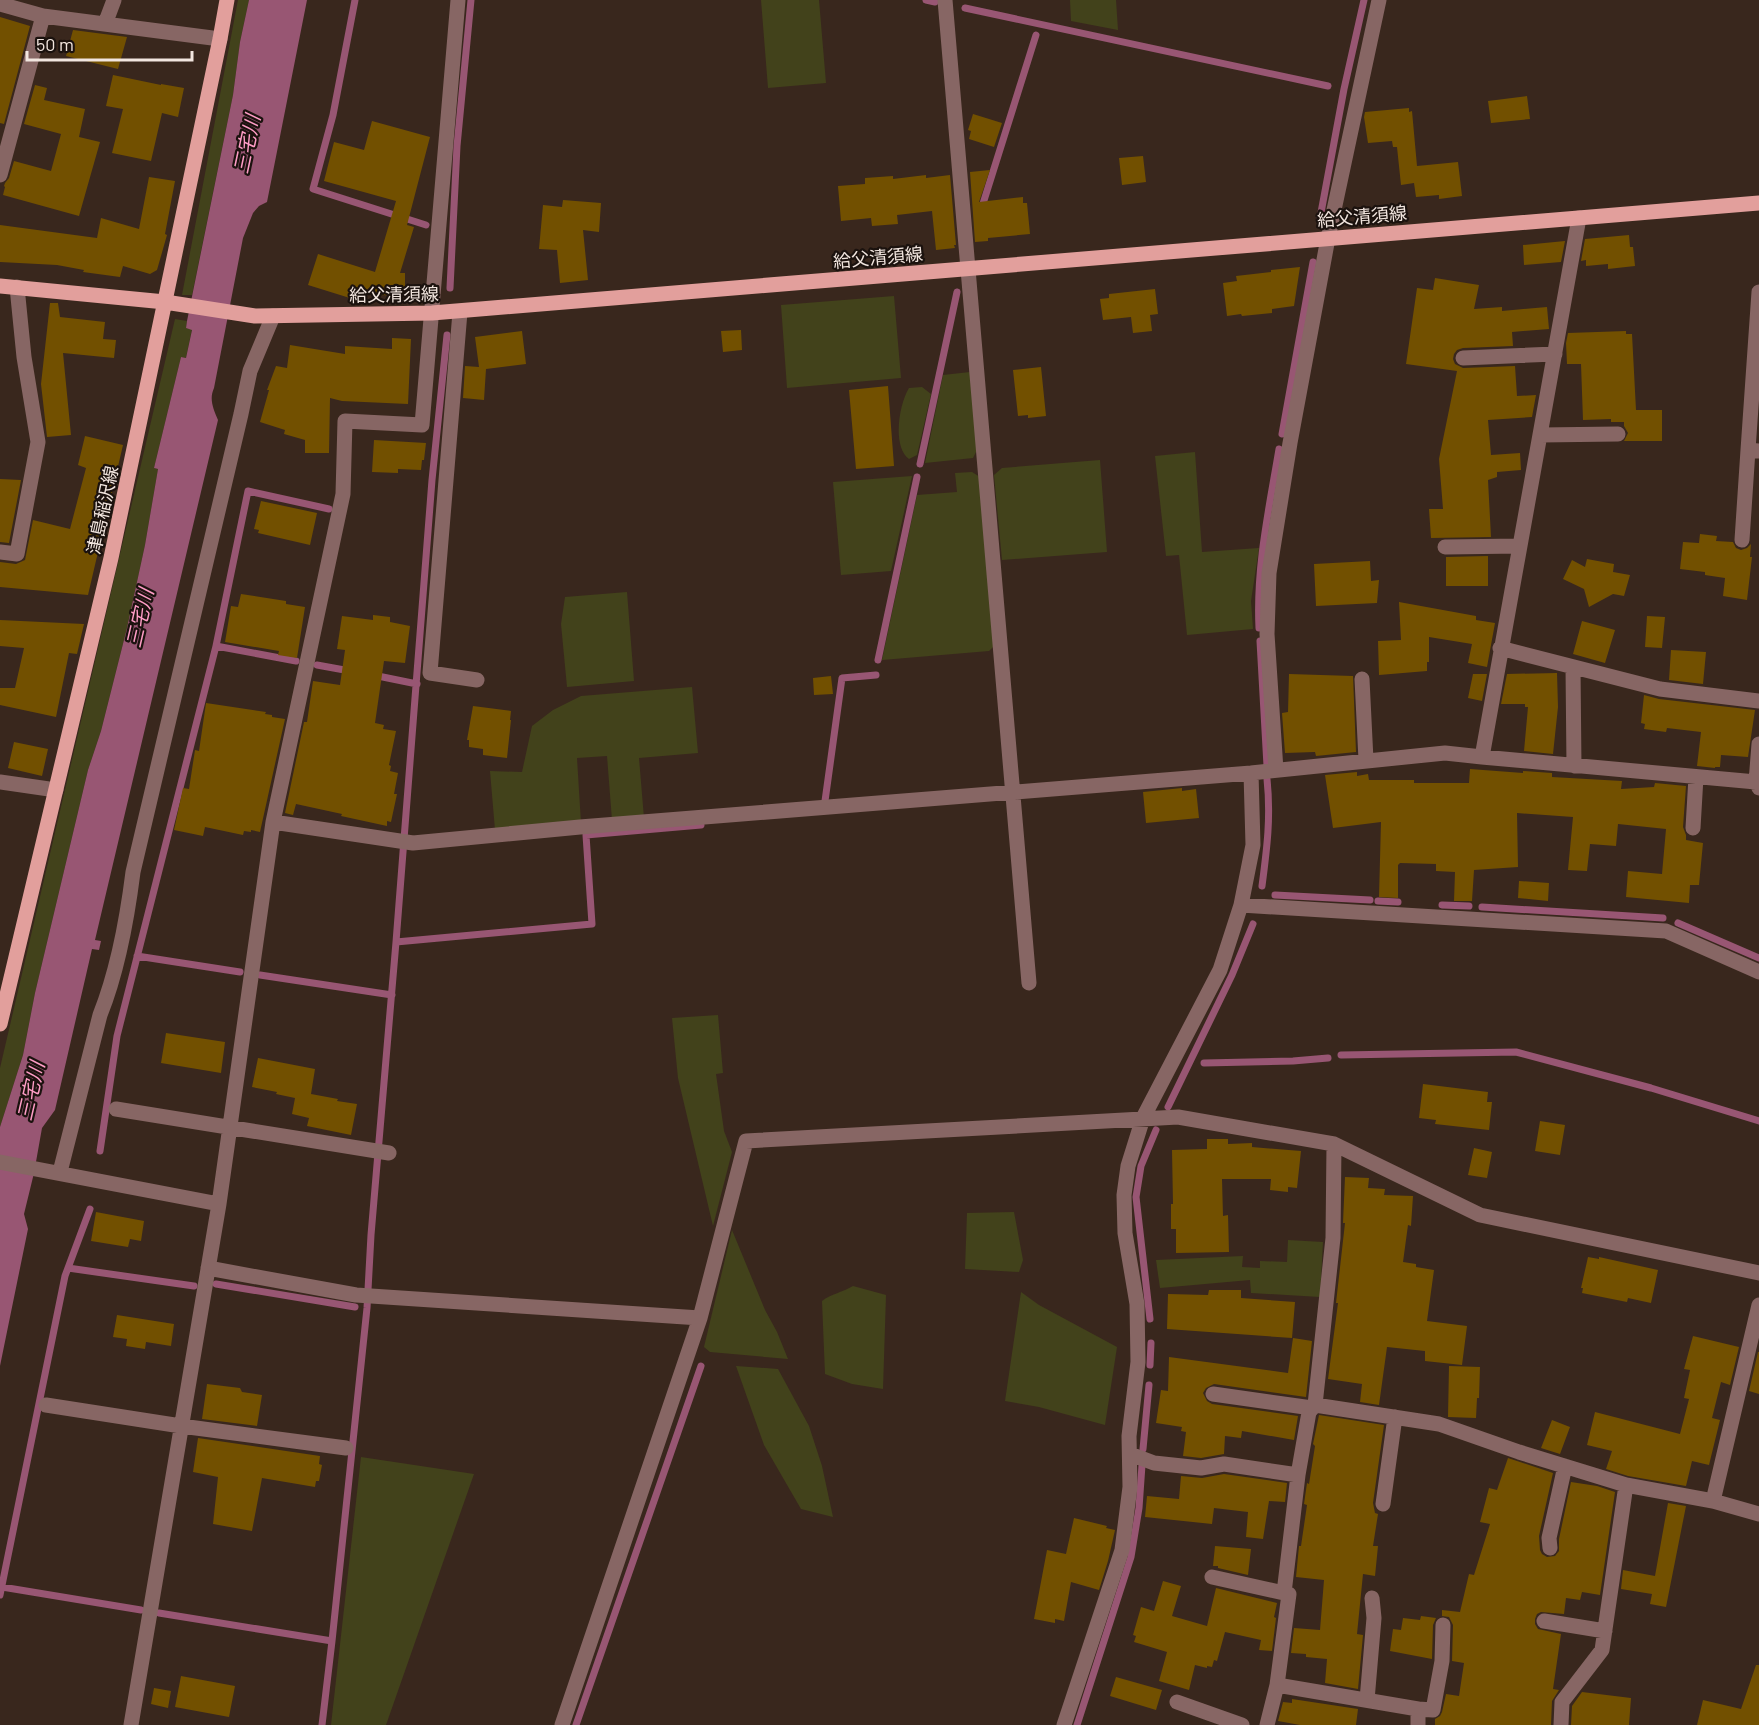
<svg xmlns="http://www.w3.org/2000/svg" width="1759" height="1725" font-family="Barlow,'Noto Sans JP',sans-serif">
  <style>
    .green { fill: #42421b }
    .water { fill: #985673 }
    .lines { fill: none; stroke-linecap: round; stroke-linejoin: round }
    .stream { stroke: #985673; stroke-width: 7 }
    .building { fill: #725000 }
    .minor { stroke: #876664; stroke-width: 15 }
    .major { stroke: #e29f9c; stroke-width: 15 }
    .labels { text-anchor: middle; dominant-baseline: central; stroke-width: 4.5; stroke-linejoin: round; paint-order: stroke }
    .street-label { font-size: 18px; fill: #f2e6df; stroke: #1b120e }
    .water-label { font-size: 20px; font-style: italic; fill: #fe9dc6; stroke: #1b120e }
  </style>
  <rect width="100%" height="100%" fill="#39271d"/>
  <path class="green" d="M238 0H249L240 42 233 95 192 295H182Z
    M761 0H819L826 83 768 88Z
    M1070 0H1116L1118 30 1071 21Z
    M894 296 901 378 787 388 781 305Z
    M175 319 187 321 186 328 192 329 186 358 181 357 154 468 158 469 145 545 127 628 101 731 88 770 35 993 23 1055 0 1127V1068Z
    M970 372 977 450 973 458 925 463 943 375Z
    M922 387 931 394 917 455 909 459C892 447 899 404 909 388Z
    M1195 452 1202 552 1259 548 1251 601 1253 629 1187 635 1179 555 1166 556 1155 456Z
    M1100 460 1107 552 1002 560 994 475 1002 468Z
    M972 472 980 477 994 646 989 651 882 660 917 495 957 492 955 473Z
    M912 476 891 571 841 575 833 482Z
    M627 592 634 681 567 687 561 624 565 597Z
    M692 687 698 753 639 758 644 818 612 820 607 756 577 758 581 823 495 830 490 771 522 772 532 726 553 710 581 696Z
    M718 1015 723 1073 716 1074 724 1131 732 1152 713 1226 678 1078 672 1018Z
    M1014 1212 1023 1260 1019 1272 965 1269 967 1213Z
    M732 1230 765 1310 777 1332 788 1359 710 1352 704 1347Z
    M1288 1240 1323 1242 1320 1297 1251 1293 1250 1280 1160 1288 1156 1260 1243 1256 1242 1267 1260 1268V1261L1287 1262Z
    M853 1286 886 1295 883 1389 852 1384 825 1374 822 1301C831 1294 843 1292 853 1286Z
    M1021 1292 1039 1305 1117 1347 1105 1425 1039 1407 1005 1401Z
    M736 1366 778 1369 809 1426 822 1466 833 1517 801 1509 764 1445Z
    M361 1457 474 1474 386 1725H331Z"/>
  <path class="water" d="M249 0H307L267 202 259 206 253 213 243 238 214 388C209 399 213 408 218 420L95 940 101 941 99 950 92 949 55 1110 42 1128 34 1173 24 1214 28 1229 0 1366V1127L23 1055 35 993 88 770 101 731 127 628 145 545 158 469 154 468 181 357 186 358 192 330 186 328 187 321 233 95 240 42Z"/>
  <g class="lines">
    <path class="stream" d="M355 0 333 115 313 189 426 225
      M926 0 935 2
      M965 8 1328 86
      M981 210 1036 35
      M1320 218 1344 89 1364 0
      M450 288 457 146 471 0
      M1282 434 1313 262
      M920 464 957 292
      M1259 628C1256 567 1269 509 1279 449
      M1260 641 1267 766
      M216 646 296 661
      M878 660 917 477
      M317 665 350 671
      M373 675 417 684
      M825 801 842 678 876 675
      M1262 886C1267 848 1271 817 1267 779
      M1275 895 1370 900
      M1378 901 1398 902
      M1442 905 1469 906
      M1482 907 1663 918
      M1678 923 1759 958
      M396 942 592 924 586 835 701 825
      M137 956 240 972
      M260 975 392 995
      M1341 1055 1516 1052 1651 1088 1759 1121
      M1204 1063 1293 1061 1328 1058
      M1168 1107 1232 975 1253 924
      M100 1151 117 1036 216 646 248 491 329 509
      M68 1268 194 1286
      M216 1284 355 1307
      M1150 1319 1136 1197 1141 1166 1156 1130
      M1150 1365 1151 1343
      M1143 1449 1149 1385
      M2 1587 141 1610
      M0 1595 65 1276 90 1209
      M159 1613 332 1641
      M322 1725 332 1641 367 1308 371 1235 396 942 432 480 447 335
      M576 1725 701 1366
      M1077 1725 1131 1557 1139 1508 1142 1465"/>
  </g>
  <path class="building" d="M0 17 30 26 4 124 0 123Z
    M73 30 127 37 118 69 66 56Z
    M113 75 161 85V84L184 88 178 117 162 113 151 161 112 153 123 109 106 106Z
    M35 85 47 88 44 100 85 109 79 137 100 142 79 216 3 195 5 187 4 186 5 183 9 178 14 161 51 171 61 134 24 124Z
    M1527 96 1530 119 1491 123 1488 101Z
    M1409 108V112L1412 111 1417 166 1458 162 1462 196 1439 199V195L1416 197 1414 183 1401 185 1397 147H1393L1392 141 1368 143 1364 117 1365 112Z
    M973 114 1002 123 994 147 969 139 971 131 968 130Z
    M372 121 430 137 407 225 414 227 400 273H405V296L355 294 353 299 308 285 318 254 375 272 396 201 324 181 334 142 364 150Z
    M1143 156 1146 182 1122 185 1119 158Z
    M990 170 979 202 1023 197V203H1027L1030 234 988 238V241L975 242 970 172Z
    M926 175V178L950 175 956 245H954L955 248 936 250 932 211 897 215 898 224 872 226 871 218 841 221 838 186 865 184V178L893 176V179Z
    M149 177 175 181 165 234 167 235 157 270 150 274 123 266 120 277 83 272 84 270 57 265 0 262V225L97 238 101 218 139 229Z
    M563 200 601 203 599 232 583 230 588 280 560 283 557 250 539 249 543 205 562 207Z
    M1629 235 1630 247H1633L1635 266 1608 269V264L1586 266V260L1581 261 1585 239Z
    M1565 241 1561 262 1524 265 1523 245Z
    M1300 267 1294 306 1272 309V313L1242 316 1241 314 1227 316 1223 283 1237 281 1236 276 1271 272V270Z
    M1435 278 1479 285 1474 309 1502 307V311L1547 307 1549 329 1512 332 1513 346 1463 348 1457 350 1454 354 1453 359 1455 364 1463 368 1515 366 1517 396 1536 395 1532 417 1488 420 1491 455 1520 453 1521 470 1497 472V477L1488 480 1491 537 1431 538 1429 509H1443L1439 459 1457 371 1406 364 1417 288 1433 290Z
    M1155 289 1158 314 1150 315 1152 331 1133 333 1131 317 1103 320 1100 299 1109 298V294Z
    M50 303H58L60 317 105 322 103 339 116 340 114 358 63 353 71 435 47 437 41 384Z
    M741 330 742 350 723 352 721 331Z
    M522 331 526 364 486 369 484 400 463 398 465 366 479 367 475 337Z
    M1626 331V334H1632L1636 410H1662V441H1624L1628 433 1624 426V422H1611V419L1583 420 1581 364H1567L1566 343 1568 333Z
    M392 338 411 339 408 404 342 401 330 398 329 453H305V440L284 434 285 430 260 422 269 390H267L276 366 287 368 290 345 345 354V346L392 349Z
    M1041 367 1046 416 1028 418V415L1018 416 1013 370Z
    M888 386 894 466 856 469 849 390Z
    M85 436 123 445 88 595 0 587V562L16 564 25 560 33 520 70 529 86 468 78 465Z
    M374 440 426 443 424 460H422L421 470 398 469V473L372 472Z
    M0 479 21 480 9 543 0 542Z
    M261 501 317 513 310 545 258 533 259 530 254 529Z
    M1700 534 1717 536 1716 541 1733 542 1736 548 1741 550 1747 548 1751 544 1750 557H1752L1747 600 1723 596 1725 578 1705 575V572L1680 569 1683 542 1699 543Z
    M1488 556V586H1446V557Z
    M1587 559 1614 564 1613 572 1630 575 1624 596 1613 594 1589 607 1584 589 1563 579 1572 560 1585 567Z
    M1370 561 1371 581 1379 580 1377 603 1316 606 1314 564Z
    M241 594 286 601V604L305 607 297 658 278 655 279 651 225 642 231 606 238 607Z
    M1399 602 1476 616V620L1495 623 1487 667 1468 663 1472 644 1429 637V662H1427V671L1379 675 1378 641 1401 640Z
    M373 615 390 617V622L410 626 405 663 384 661 375 723 384 725 383 729 396 731 389 765 391 766 390 771 398 773 394 794H397L391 822 387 821V826L341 816 342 814 296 804 293 815 285 813 304 722H307L313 681 340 685 345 650 337 649 342 616 373 620Z
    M1647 616 1665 617 1662 648 1645 647Z
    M0 620 84 624 77 654 69 653 56 717 0 705V688H15L24 648 0 646Z
    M1582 621 1615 630 1605 663 1573 654Z
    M1671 650 1706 652 1703 684 1669 680Z
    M1557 673 1558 707 1553 754 1524 751 1528 707H1525V704H1501L1507 674Z
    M1289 674 1353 676 1356 752 1316 756 1315 752 1285 753 1282 713 1288 712Z
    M1473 674H1487L1482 701 1468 698Z
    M831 676 833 694 814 695 813 678Z
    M1644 695 1659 699 1755 710 1748 757 1721 755 1720 767H1715V768L1697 766 1701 732 1667 728 1666 732 1644 729 1645 724 1641 723Z
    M206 703 266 712 265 714 272 715V717L285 719 260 832 251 830V832L244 831 243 835 205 827 203 836 174 830 183 788 189 789 195 750 199 751Z
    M473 706 511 711 510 720H511L507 758 483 755V749L469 747V740H467Z
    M14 742 48 749 42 776 8 768Z
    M1470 769 1523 773V771L1552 773V777L1622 781 1621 789 1654 787 1655 783 1686 786 1683 827 1686 835V840L1703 843 1699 885H1690L1689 903 1626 897 1628 871 1662 874 1666 829 1618 824 1616 846 1590 844 1587 871 1568 870 1573 817 1517 813 1518 867 1474 870 1472 901H1454L1455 872 1436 871V864L1400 863 1398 865V898L1379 897 1381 822 1333 828 1325 775 1357 772V776L1368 774 1369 780H1414V783H1469Z
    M1182 788V791L1196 789 1199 818 1146 823 1143 792Z
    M1519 881 1549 883 1548 901 1518 898Z
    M166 1033 225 1042 221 1073 161 1063Z
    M258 1058 315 1069 311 1094 338 1099 337 1101 357 1104 351 1135 307 1126 309 1118 292 1114 295 1098 276 1094 277 1092 252 1087Z
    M1423 1084 1488 1092 1487 1102H1492L1489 1130 1435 1124 1436 1120 1419 1118Z
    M1540 1121 1565 1125 1560 1155 1535 1151Z
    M1207 1139H1228V1144L1252 1143V1147L1301 1151 1297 1188 1288 1187V1192L1270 1190 1271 1179H1222L1223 1216 1228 1215 1229 1252 1176 1253V1229H1171V1204H1173L1172 1150 1207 1149Z
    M1474 1148 1492 1152 1487 1178 1468 1175Z
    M1345 1177 1369 1178 1368 1188 1385 1189 1384 1195 1413 1196 1411 1226 1408 1225 1403 1262 1416 1264V1267L1434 1270 1427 1321 1467 1326 1462 1365 1425 1361V1351L1387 1347 1379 1405 1360 1402 1362 1384 1328 1379 1338 1303H1336L1345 1223H1343Z
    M96 1212 144 1221 141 1241 130 1239 128 1247 91 1241Z
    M1588 1257 1599 1259V1257L1658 1270 1651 1303 1628 1298 1627 1302 1582 1293 1583 1288H1581Z
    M1209 1290H1241V1298L1295 1302 1292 1338 1167 1329 1168 1294 1208 1295Z
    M117 1315 174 1324 171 1346 146 1342 145 1349 126 1346 127 1339 113 1337Z
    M1693 1336 1739 1347 1730 1385 1721 1382 1712 1418 1720 1420 1709 1465 1692 1461 1686 1486 1628 1476 1606 1469 1612 1451 1587 1445 1595 1412 1680 1434 1689 1399 1684 1398 1690 1370 1684 1369Z
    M1293 1338 1312 1341 1306 1397 1214 1384 1206 1388 1203 1393 1207 1401 1212 1404 1298 1416 1294 1440 1242 1431 1241 1438 1225 1436 1224 1454 1201 1458 1183 1456 1186 1432 1181 1431 1182 1427 1156 1423 1161 1390 1168 1391 1169 1357 1288 1373Z
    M1758 1352H1759V1394L1749 1391Z
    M1449 1366 1480 1367 1479 1398H1477L1476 1418 1448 1417Z
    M207 1384 240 1388 242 1392 262 1395 257 1426 202 1419Z
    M1319 1415 1384 1425 1373 1503 1375 1513 1378 1514 1373 1546H1378L1375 1576 1363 1574 1357 1634 1363 1635 1358 1689 1325 1683 1327 1659 1306 1657V1654L1291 1653 1294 1628 1320 1630 1324 1580 1296 1577 1299 1546H1301L1307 1505 1304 1504 1307 1483 1309 1484 1315 1446 1313 1444Z
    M1552 1420 1570 1427 1560 1454 1541 1448Z
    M198 1438 320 1456 319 1464 322 1465 319 1481H316L315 1487 262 1478 252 1531 213 1524 218 1477 193 1472Z
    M1508 1458 1553 1473 1539 1536 1540 1550 1542 1554 1547 1557 1555 1556 1559 1551V1539L1571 1482 1597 1486 1615 1492 1600 1595 1582 1592 1580 1600 1566 1598 1564 1614 1541 1612 1537 1614 1535 1619V1624L1538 1629 1561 1634 1553 1689 1559 1690 1552 1701 1551 1725H1435V1719L1440 1716 1442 1712 1446 1694 1459 1696 1464 1663 1452 1661 1453 1625 1449 1617 1442 1616V1610L1460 1612 1469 1574 1474 1575 1490 1524 1480 1522 1489 1488 1497 1490Z
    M1224 1474 1287 1483 1285 1502 1269 1501 1263 1539 1246 1537 1248 1512 1214 1508 1212 1524 1145 1517 1147 1496 1179 1499 1181 1476 1202 1478Z
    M1668 1503 1686 1506 1666 1607 1650 1604 1652 1594 1621 1589 1623 1570 1655 1576Z
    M1074 1518 1107 1526 1106 1528 1115 1530 1108 1561 1099 1590 1071 1582 1064 1621 1055 1619V1623L1034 1619 1047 1550 1066 1554Z
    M1215 1546 1251 1549 1248 1575 1218 1568V1566H1213Z
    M1163 1581 1181 1586 1172 1616 1207 1626 1216 1588 1277 1603 1274 1617 1276 1618 1272 1651 1259 1650 1261 1640 1225 1632 1217 1661 1214 1660 1212 1667 1207 1666V1668L1195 1665 1189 1690 1159 1681 1167 1652 1134 1642 1136 1636 1133 1635 1141 1607 1154 1611Z
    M1421 1616 1436 1618 1433 1625 1432 1659 1390 1651 1393 1629 1401 1630 1403 1618 1420 1620Z
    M1756 1665H1759V1725H1697L1703 1700 1741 1709Z
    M181 1676 235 1686 229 1717 175 1707Z
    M1116 1677 1162 1690 1156 1710 1110 1696Z
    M154 1688 171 1691 168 1708 151 1704Z
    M1582 1692 1631 1698 1629 1725H1571L1572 1706Z
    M1292 1699 1358 1709 1356 1725H1300L1278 1721 1283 1702 1292 1703Z"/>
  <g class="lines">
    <path class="minor" d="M945 0 1029 983
      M0 4 43 16 220 39
      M105 24 114 0
      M0 175 43 16
      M1759 292 1748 450 1759 451
      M460 312 430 673 477 680
      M1463 358 1555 354
      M1540 435 1618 434
      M1742 540 1748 450
      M1445 547 1520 546
      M0 552 17 554 38 442 24 357 17 287
      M1500 648 1660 689 1759 701
      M1573 667 1574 766
      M1362 679 1366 760
      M1482 757 1579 218
      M1276 770 1267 634 1269 573 1290 443 1328 238 1379 0
      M0 782 56 790
      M1756 782 1759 744
      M273 822 413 843 580 827 1251 773 1445 753 1482 757 1756 782 1759 788
      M1693 828 1696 777
      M1241 905 1666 931 1759 972
      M116 1109 389 1153
      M0 1162 219 1204
      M60 1172 100 1015C118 970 127 920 133 872L241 414 250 371 273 316
      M208 1268 356 1295 700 1318
      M1213 1394 1312 1408
      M46 1405 181 1426 346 1448
      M1315 1405 1333 1238 1334 1144
      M1130 1454 1154 1463 1201 1468 1224 1464 1298 1475 1309 1412 1315 1405 1439 1424 1519 1452 1626 1485 1713 1501 1759 1514
      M1713 1501 1759 1305
      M1383 1504 1395 1417
      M1550 1548 1549 1538 1565 1466
      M1212 1577 1284 1593
      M1544 1621 1605 1631
      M1277 1685 1289 1594 1284 1593 1298 1475
      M1367 1700 1374 1618 1372 1598
      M1177 1702 1242 1725
      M1418 1709 1433 1710 1442 1661 1443 1625
      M131 1725 219 1204 273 822 343 494 345 421 422 425 458 0
      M562 1725 700 1318 746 1141 1178 1117 1334 1144 1480 1215 1759 1273
      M1064 1725 1122 1550 1130 1487 1129 1436 1138 1362 1137 1304 1125 1233 1124 1195 1128 1166 1143 1118 1220 970 1241 905 1253 845 1251 773
      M1267 1725 1277 1685 1418 1709V1725
      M1561 1725 1562 1702 1602 1650 1626 1485"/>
    <path class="major" d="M0 286 165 302 255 316 432 313 1759 203
      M0 1024 111 558 220 39 227 0"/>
  </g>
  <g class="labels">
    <g class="street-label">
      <text transform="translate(1362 216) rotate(-5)">給父清須線</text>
      <text transform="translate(878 257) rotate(-5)">給父清須線</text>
      <text transform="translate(394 294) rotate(-1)">給父清須線</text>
      <text transform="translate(102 510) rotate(-78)">津島稲沢線</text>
    </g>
    <g class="water-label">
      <text transform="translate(246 144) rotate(-78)">三宅川</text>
      <text transform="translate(139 618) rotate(-77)">三宅川</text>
      <text transform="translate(30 1091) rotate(-77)">三宅川</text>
    </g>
  </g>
  <path d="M27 51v9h165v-9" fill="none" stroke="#f2e6df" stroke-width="3"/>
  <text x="36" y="51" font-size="18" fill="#f2e6df" stroke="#1b120e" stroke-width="4.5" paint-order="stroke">50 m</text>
</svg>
